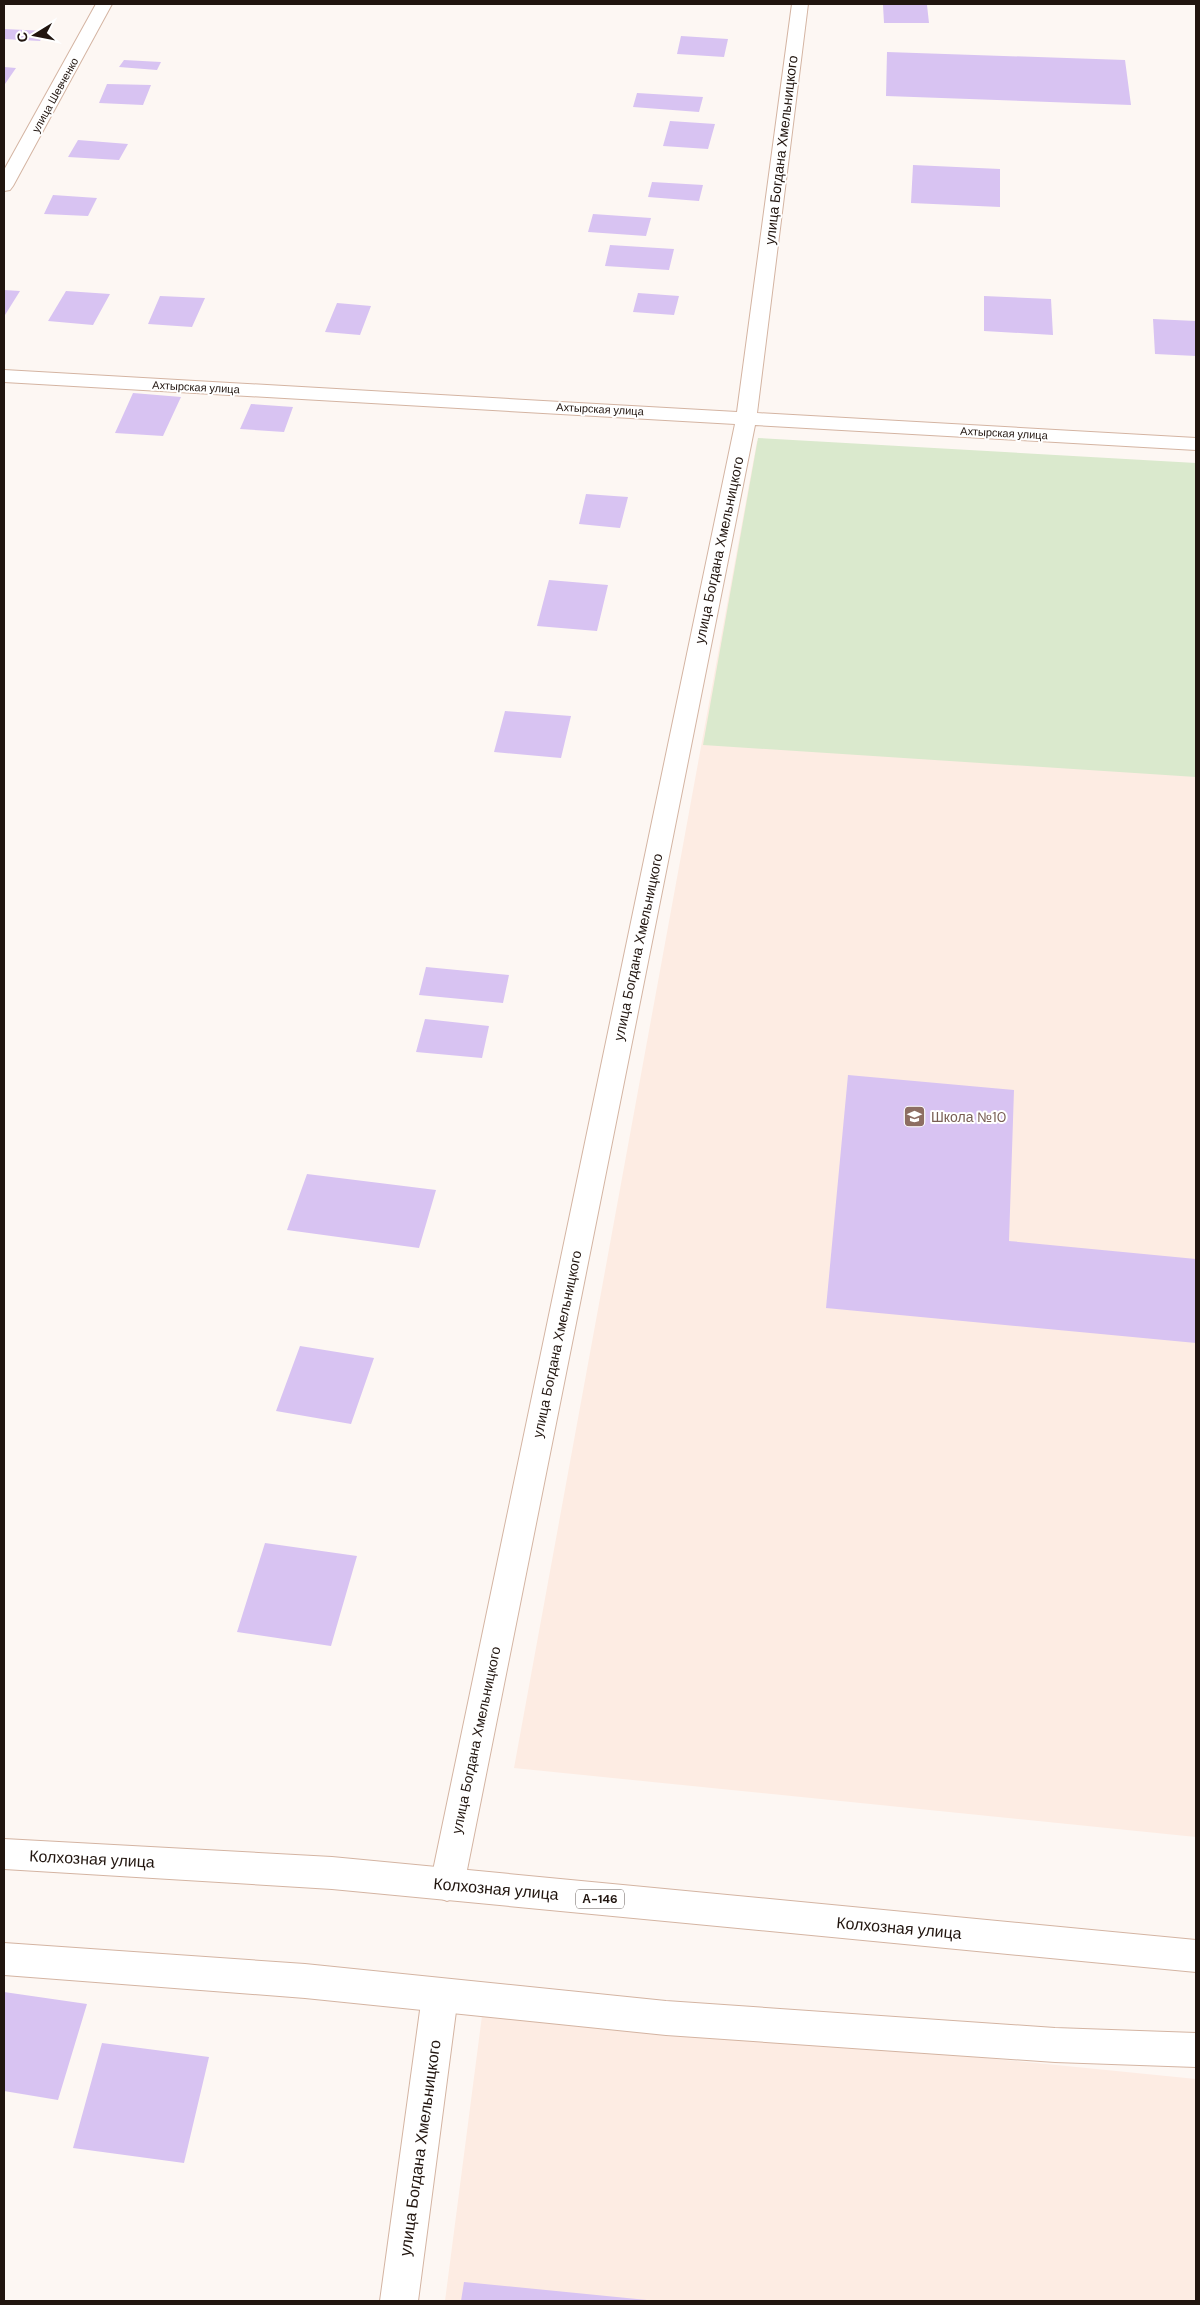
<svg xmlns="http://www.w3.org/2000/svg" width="1200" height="2305" font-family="'DM Sans',sans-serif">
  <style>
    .built { fill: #fdece3 }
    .green { fill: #dae9cd }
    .building { fill: #d8c3f2 }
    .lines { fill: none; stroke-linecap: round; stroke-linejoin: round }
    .street-casing { stroke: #d4b4a2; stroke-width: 2 }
    .highway-casing { stroke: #d4b4a2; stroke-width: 2 }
    .street { fill: #fff; fill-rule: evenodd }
    .highway { fill: #fff; fill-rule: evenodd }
    .labels { text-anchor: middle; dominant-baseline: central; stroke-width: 4; stroke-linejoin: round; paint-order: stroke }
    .far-street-label { font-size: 11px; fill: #21150f; stroke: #fff }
    .shield { fill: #fff; stroke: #645b57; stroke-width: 1 }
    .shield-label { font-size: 12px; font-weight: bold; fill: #21150f }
    .street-label { font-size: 14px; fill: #21150f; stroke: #fff }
    .education-label { font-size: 14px; fill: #785e54; stroke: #fff; text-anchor: start }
    .near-street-label { font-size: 16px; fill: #21150f; stroke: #fff }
  </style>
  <rect width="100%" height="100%" fill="#fdf7f3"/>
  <path class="built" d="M757 441 1196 466V1837L514 1768Z
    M483 2008 1196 2079V2301H445Z"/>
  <path class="green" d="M758 438 1196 463V777L703 745Z"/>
  <path class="building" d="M883 5H927L929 23H884Z
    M4 29 46 31 40 41 4 39Z
    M681 36 728 39 724 57 677 54Z
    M887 52 1125 60 1131 105 886 96Z
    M124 60 161 62 157 70 119 67Z
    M4 67 16 68 5 84H4Z
    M107 84 151 85 143 105 99 103Z
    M637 93 703 97 699 112 633 107Z
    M670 121 715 124 708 149 663 146Z
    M78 140 128 144 119 160 68 157Z
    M913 165 1000 169V207L911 203Z
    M652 182 703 185 699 201 648 197Z
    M53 195 97 198 88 216 44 214Z
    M593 214 651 218 646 236 588 232Z
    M610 245 674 249 669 270 605 266Z
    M4 290 20 291 5 315H4Z
    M66 291 110 294 93 325 48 321Z
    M638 293 679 296 674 315 633 312Z
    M160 296 205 298 192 327 148 324Z
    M984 296 1051 299 1053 335 984 331Z
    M337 303 371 306 360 335 325 332Z
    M1153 319 1196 321V356L1155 354Z
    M133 393 181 397 163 436 115 433Z
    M251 404 293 407 284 432 240 429Z
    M586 494 628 497 620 528 579 524Z
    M549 580 608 585 597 631 537 626Z
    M505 711 571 716 561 758 494 752Z
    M426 967 509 975 503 1003 419 995Z
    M425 1019 489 1026 482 1058 416 1052Z
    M848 1075 1014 1090 1009 1241 1196 1259V1343L826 1308Z
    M307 1174 436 1190 419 1248 287 1230Z
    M300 1346 374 1358 351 1424 276 1411Z
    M265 1543 357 1556 331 1646 237 1632Z
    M4 1992 87 2004 58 2100 4 2091Z
    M102 2043 209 2057 184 2163 73 2148Z
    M464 2282 647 2300V2301H461Z"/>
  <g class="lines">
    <defs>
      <path id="street" d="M96 4H112L13 186 10 190 4 191V170Z
        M792 4H808L757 413 1196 438V450L755 425 464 1885 459 1896 447 1901 435 1896 430 1885 735 424 4 382V370L737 412Z
        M440 1979 453 1984 458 1996 418 2301H380L422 1996 427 1984Z"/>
      <path id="highway" d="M4 1839 332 1857 1196 1940V1972L332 1889 4 1869Z
        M4 1943 305 1964 666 2001 1055 2028 1196 2033V2067L1055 2062 666 2035 305 1998 4 1975Z"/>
    </defs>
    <use href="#street" class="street-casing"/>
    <use href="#highway" class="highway-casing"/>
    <use href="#street" class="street"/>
    <use href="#highway" class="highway"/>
  </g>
  <defs>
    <symbol id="school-square" viewBox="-11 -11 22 22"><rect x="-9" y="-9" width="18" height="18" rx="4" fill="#8d6e63" stroke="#fff"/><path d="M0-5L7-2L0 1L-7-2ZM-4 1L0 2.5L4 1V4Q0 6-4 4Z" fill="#fff"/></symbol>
  </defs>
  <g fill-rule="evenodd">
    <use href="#school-square" x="902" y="1104" width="25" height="25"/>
  </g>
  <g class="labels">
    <g class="far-street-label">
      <text transform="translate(55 95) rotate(-61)">улица Шевченко</text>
      <text transform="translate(196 387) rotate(3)">Ахтырская улица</text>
      <text transform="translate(600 409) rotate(3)">Ахтырская улица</text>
      <text transform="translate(1004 433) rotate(3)">Ахтырская улица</text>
    </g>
    <rect class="shield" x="576" y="1889.5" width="48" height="19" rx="4"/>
    <g class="shield-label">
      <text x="600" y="1899">А-146</text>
    </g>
    <g class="street-label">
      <text transform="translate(781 150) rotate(-83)">улица Богдана Хмельницкого</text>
      <text transform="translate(719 550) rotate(-78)">улица Богдана Хмельницкого</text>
      <text transform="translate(638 947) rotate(-78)">улица Богдана Хмельницкого</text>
      <text transform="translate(557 1344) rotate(-78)">улица Богдана Хмельницкого</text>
      <text transform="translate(476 1740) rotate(-78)">улица Богдана Хмельницкого</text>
    </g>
    <g class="education-label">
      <text x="931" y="1117">Школа №10</text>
    </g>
    <g class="near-street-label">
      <text transform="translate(92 1859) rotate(3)">Колхозная улица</text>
      <text transform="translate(496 1889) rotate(5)">Колхозная улица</text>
      <text transform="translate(899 1928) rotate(5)">Колхозная улица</text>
      <text transform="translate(420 2148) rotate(-82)">улица Богдана Хмельницкого</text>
    </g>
  </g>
  <rect width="1200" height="2305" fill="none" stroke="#21150f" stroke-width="10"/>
  <g transform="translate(35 35) rotate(260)" stroke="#ffffff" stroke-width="4" paint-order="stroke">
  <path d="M0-4L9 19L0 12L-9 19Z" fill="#21150f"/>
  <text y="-8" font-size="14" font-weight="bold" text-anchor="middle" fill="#21150f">С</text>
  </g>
</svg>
